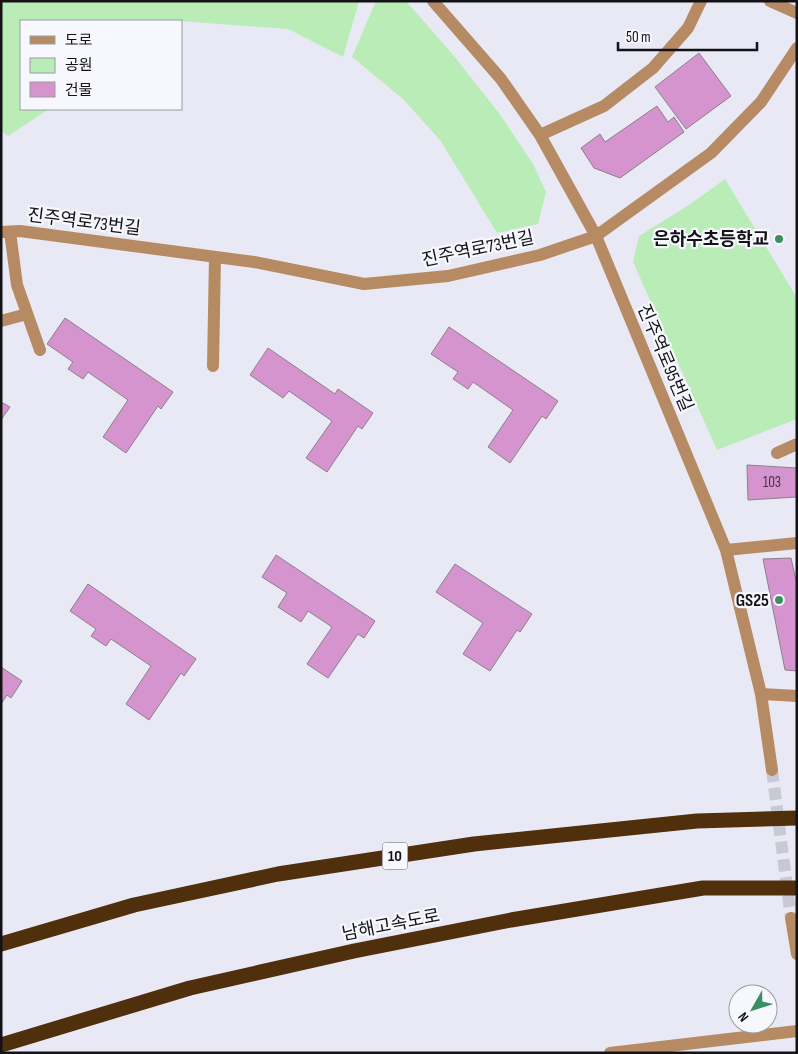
<svg xmlns="http://www.w3.org/2000/svg" width="798" height="1054" font-family="'Sofia Sans Condensed','Noto Sans KR',sans-serif">
  <style>
    .green { fill: #baecb7 }
    .building { fill: #d594cd; stroke: #8a8189 }
    .lines { fill: none; stroke-linecap: round; stroke-linejoin: round }
    .minor-tunnel { stroke: #c9c9d4; stroke-width: 12; stroke-dasharray: 12 6; stroke-linecap: butt }
    .minor { stroke: #b68b63; stroke-width: 12 }
    .highway { stroke: #502f0c; stroke-width: 15 }
    .poi-dot { fill: #3a9063; stroke: #f7f7fe; stroke-width: 2 }
    .labels { text-anchor: middle; dominant-baseline: central; stroke-width: 4.5; stroke-linejoin: round; paint-order: stroke }
    .number-label { font-size: 15px; fill: #434 }
    .shield { fill: #f7f7fe; stroke: #57575c; stroke-width: 1 }
    .shield-label { font-size: 16px; font-weight: bold; fill: #131317 }
    .street-label { font-size: 18px; fill: #131317; stroke: #f7f7fe }
    .poi-label { font-size: 18px; font-weight: bold; fill: #131317; stroke: #f7f7fe; text-anchor: end }
  </style>
  <rect width="100%" height="100%" fill="#e9e9f5"/>
  <path class="green" d="M1 1H359L343 57 288 29 180 21H21V109H49L8 136 1 131Z
    M376 1H406L454 56 499 113 533 164 546 192 538 224 497 233 440 140 403 99 352 57Z
    M725 179 797 298V419L717 450 633 262 639 236 689 205Z"/>
  <path class="building" d="M699 53 731 96 686 129 655 87Z
    M657 106 668 122 674 117 684 132 620 178 594 168 581 148 600 134 605 142Z
    M65 318 173 392 161 409 158 406 126 453 103 437 128 400 88 372 83 379 68 369 73 362 47 344Z
    M449 327 558 401 546 419 542 416 510 463 488 447 513 410 473 382 468 389 453 379 458 372 431 354Z
    M268 348 335 394 338 389 373 413 362 429 358 426 327 472 306 458 332 421 289 391 283 398 250 375Z
    M1 402 10 407 1 420Z
    M747 465 797 468V497L748 500Z
    M276 555 375 621 364 638 358 634 328 678 307 664 332 627 308 611 301 622 278 607 287 593 262 577Z
    M791 558 797 585V671L785 670 763 559Z
    M455 564 532 614 520 632 517 630 490 671 463 654 483 623 436 592Z
    M88 584 196 659 184 676 181 673 149 720 126 704 151 666 111 639 106 646 91 636 96 629 70 611Z
    M1 667 22 681 11 698 7 695 1 704Z"/>
  <g class="lines">
    <path class="minor-tunnel" d="M772 770 791 918"/>
    <path class="minor" d="M433 1 501 79 540 135 596 236 726 550 761 694 772 770
      M770 1 797 13
      M540 135 604 106 653 68 688 28 701 1
      M1 232 20 231 254 262 364 284 448 276 540 255 596 236 711 153 761 102 797 48
      M10 232 17 285 40 350
      M1 321 27 314
      M213 366 215 257
      M777 453 797 444
      M726 550 797 543
      M761 694 797 696
      M791 918 797 954
      M610 1053 797 1031"/>
    <path class="highway" d="M1 944 134 905 278 874 474 844 697 821 797 818
      M1 1045 190 988 354 951 511 920 703 888H797"/>
  </g>
  <g class="poi-dot">
    <circle cx="779" cy="239" r="5"/>
    <circle cx="779" cy="600" r="5"/>
  </g>
  <g class="labels">
    <g class="number-label">
      <text x="772" y="482">103</text>
    </g>
    <rect class="shield" x="382.5" y="842.5" width="25" height="27" rx="4"/>
    <g class="shield-label">
      <text x="395" y="856">10</text>
    </g>
    <g class="street-label">
      <text transform="translate(84 222) rotate(7)">진주역로73번길</text>
      <text transform="translate(478 249) rotate(-12)">진주역로73번길</text>
      <text transform="translate(665 358) rotate(67)">진주역로95번길</text>
      <text transform="translate(391 925) rotate(-11)">남해고속도로</text>
    </g>
    <g class="poi-label">
      <text x="769" y="239">은하수초등학교</text>
      <text x="769" y="600">GS25</text>
    </g>
  </g>
  <rect width="798" height="1054" fill="none" stroke="#131317" stroke-width="5"/>
  <rect x="20" y="20" width="162" height="90" fill="#f7f7fe" stroke="#9c9ca2"/>
  <rect x="30" y="36" width="25" height="8" fill="#b68b63" stroke="#9c9ca2"/>
  <text x="65" y="45" font-size="15" fill="#131317">도로</text>
  <rect x="30" y="58" width="25" height="15" fill="#baecb7" stroke="#9c9ca2"/>
  <text x="65" y="70" font-size="15" fill="#131317">공원</text>
  <rect x="30" y="82" width="25" height="15" fill="#d594cd" stroke="#9c9ca2"/>
  <text x="65" y="95" font-size="15" fill="#131317">건물</text>
  <g transform="translate(753 1009) rotate(231)"><circle r="24" fill="#f7f7fe" stroke="#9c9ca2"/>
  <path d="M0-4L9 19L0 12L-9 19Z" fill="#3a9063"/>
  <text y="-8" font-size="14" font-weight="bold" text-anchor="middle" fill="#131317">N</text>
  </g>
  <path d="M618 42v8h139v-8" fill="none" stroke="#131317" stroke-width="2.5"/>
  <text x="626" y="42" font-size="15" fill="#131317" stroke="#f7f7fe" stroke-width="4" paint-order="stroke">50 m</text>
</svg>
